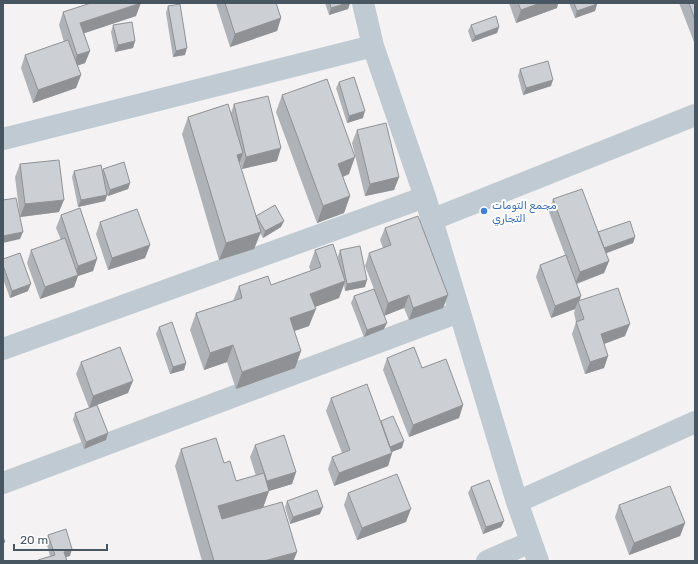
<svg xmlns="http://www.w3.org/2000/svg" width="698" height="564" font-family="Rubik,Cairo,sans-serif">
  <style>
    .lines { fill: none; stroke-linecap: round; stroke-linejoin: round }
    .minor { stroke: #bfcad2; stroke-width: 22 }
    .wall { fill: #afb2b6 }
    .shaded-wall { fill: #8f9194 }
    .building { fill: #cccfd4; stroke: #8f9194 }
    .shop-dot { fill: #3f7fe0; stroke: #fff; stroke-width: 1.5 }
    .labels { text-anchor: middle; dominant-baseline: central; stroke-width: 4; stroke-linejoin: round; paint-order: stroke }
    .shop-label { font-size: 11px; fill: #366cbe; stroke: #fff; text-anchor: start }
  </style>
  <rect width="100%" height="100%" fill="#f4f2f2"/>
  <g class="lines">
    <path class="minor" d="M363 3 373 46 425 197 517 502 538 561
      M3 139 373 46
      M431 220 695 115
      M3 349 425 197
      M3 483 459 312
      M517 502 695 422
      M487 561 531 542"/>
  </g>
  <path class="wall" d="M216 3H276L281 18 277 31 230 47Z
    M325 3H350L348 9 329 15Z
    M509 3H558L557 8 516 23Z
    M569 3H597V4L595 11 575 18Z
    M679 3H695V41L694 42Z
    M168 6 185 55 173 57 166 13Z
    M63 12 136 16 84 33 90 51 85 63 77 66 81 75 76 88 33 103 21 68 25 55 64 42 59 25Z
    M113 25 135 41 133 48 115 52 111 32Z
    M471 25 499 27 497 33 472 42 468 31Z
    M520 69 551 86 523 95 518 76Z
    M339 82 363 118 347 123 336 88Z
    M282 95 349 174 343 177 350 196 344 213 317 223 276 112Z
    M234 104 277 161 242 169 240 162 239 163 256 217V216L281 227 263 238 260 233 254 249 219 260 182 134 188 117 231 113Z
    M357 130 399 177 394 190 365 196 352 143Z
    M20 164 59 212 20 217 15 177Z
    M103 169 130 183 128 189 108 196 107 195 105 201 78 207 72 177 74 171 102 172Z
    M553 199 598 232 635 237 633 243 606 253 609 261 604 273 577 284 580 300 625 336 604 344 608 356 604 368 585 374 572 334 576 322 574 313 575 309 551 318 536 277 540 265 565 255 549 212Z
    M61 215 97 259 93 271 78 276 74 287 40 299 27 263 31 250 61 240 56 228Z
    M100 222 150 245 145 258 108 270 96 234Z
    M385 228 448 295 443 308 409 320 404 308 384 315V329L364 337 351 303 354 296 374 289 365 266 369 253 383 248 380 240Z
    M315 250 339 264 338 256 340 250 365 287 345 291 344 285 339 298 315 307 309 326 294 331 301 351 295 368 236 389 227 362 204 370 190 330 196 313 233 301 239 286 271 285 311 271 309 267Z
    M3 259 28 291 10 298 3 279Z
    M159 327 186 363 184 370 170 374 156 334Z
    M387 358 463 405 459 418 409 437 383 370Z
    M81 362 128 393 89 408 76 374Z
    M331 398 381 421 402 448 392 452V453L388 466 334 486 328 469 332 457 342 453 326 411Z
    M75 413 106 440 84 449 73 420Z
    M255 445 296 472 292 484 269 491 263 507 297 552 294 560 295 561H202L175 466 181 449 224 463 236 481 256 476 250 457Z
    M471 487 504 521 501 527 483 534 468 493Z
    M348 493 406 522 357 540 344 505Z
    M287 501 320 514 290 524 285 507Z
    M619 505 685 523 680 536 629 555 615 517Z
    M48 535 70 556 66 557 67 561H37L38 560 50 556 46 541Z"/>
  <path class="shaded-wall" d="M141 3 136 16 76 36 80 23Z
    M347 3H350L348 9 329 15 331 8Z
    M540 3H558L557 8 516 23 521 10Z
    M597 4 595 11 575 18 577 11Z
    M281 18 277 31 230 47 235 34Z
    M499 27 497 33 472 42 475 36Z
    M135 41 133 48 115 52 118 45Z
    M187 48 185 55 173 57 176 51Z
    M90 51 85 63 73 67 77 55Z
    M81 75 76 88 33 103 38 90Z
    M553 80 551 86 523 95 526 88Z
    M365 111 363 118 347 123 349 116Z
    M281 148 277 161 242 169 246 157Z
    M243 153 237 170V155Z
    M355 157 349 174 332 181 338 164Z
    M399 177 394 190 365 196 370 184Z
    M130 183 128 189 108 196 110 190Z
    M107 195 105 201 78 207 81 200Z
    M350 196 344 213 317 223 323 206Z
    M64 200 59 212 20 217 25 204Z
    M284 221 281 227 263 238 265 231Z
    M23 232 20 239 3 243V236Z
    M261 232 254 249 219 260 226 243Z
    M635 237 633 243 599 256 602 249Z
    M150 245 145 258 108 270 112 258Z
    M97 259 93 271 78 276 74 287 40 299 45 287 74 276 78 266Z
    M609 261 604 273 575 284 580 272Z
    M367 280 365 287 345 291 347 284Z
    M345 281 339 298 304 311 310 294Z
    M31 284 28 291 10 298 12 291Z
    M409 295 404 308 384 316 388 303Z
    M448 295 443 308 409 320 413 308Z
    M581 296 579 303 578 301 575 309 551 318 555 306Z
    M316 309 309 326 283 335 290 318Z
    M387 323 384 329 364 337 367 330Z
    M630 324 625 336 596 347 601 334Z
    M233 345 227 362 204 370 210 353Z
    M301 351 295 368 236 389 242 372Z
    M608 356 604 368 585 374 590 362Z
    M186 363 184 370 170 374 173 367Z
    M133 381 128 393 89 408 93 396Z
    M463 405 459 418 409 437 413 425Z
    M108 433 106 440 84 449 86 442Z
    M404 441 402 448 386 454 389 447Z
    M392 453 388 466 334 486 339 473Z
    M296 472 292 484 269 491 263 508 212 523 218 506 267 481Z
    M323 507 320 514 290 524 293 517Z
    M411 509 406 522 357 540 362 528Z
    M504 521 501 527 483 534 486 527Z
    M685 523 680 536 629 555 634 543Z
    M72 549 70 556 62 558 64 552Z
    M297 552 293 561H264Z"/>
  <path class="building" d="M91 3H141L80 23 90 51 77 55 63 12Z
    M225 3H276L281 18 235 34Z
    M330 3H347L331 8Z
    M518 3H540L521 10Z
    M574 3H597V4L577 11Z
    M689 3H695V20Z
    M180 4 187 48 176 51 168 6Z
    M496 16 499 27 475 36 471 25Z
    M132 22 135 41 118 45 113 25Z
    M68 40 81 75 38 90 25 55Z
    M548 61 553 80 526 88 520 69Z
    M354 77 365 111 349 116 339 82Z
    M327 79 355 157 338 164 350 196 323 206 282 95Z
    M268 96 281 148 246 157 234 104Z
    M228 104 243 153 237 155 261 232 226 243 188 117Z
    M386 123 399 177 370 184 357 130Z
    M59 160 64 200 25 204 20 164Z
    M124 162 130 183 110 190 103 169Z
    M101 165 107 195 81 200 74 171Z
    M582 189 609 261 580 272 553 199Z
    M16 198 23 232 3 236V200Z
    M275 205 284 221 265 231 256 216Z
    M80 208 97 259 78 266 61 215Z
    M137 209 150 245 112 258 100 222Z
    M418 216 448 295 413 308 409 295 388 303 369 253 391 245 385 228Z
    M630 221 635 237 604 248 598 232Z
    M65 238 78 275 45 287 31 250Z
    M333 244 345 281 310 294 316 309 290 318 301 351 242 372 233 345 210 353 196 313 242 298 239 286 268 276 271 285 321 267 315 250Z
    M360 246 367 280 347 284 340 250Z
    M20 253 31 284 12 291 3 265V259Z
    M566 255 581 296 555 306 540 265Z
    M618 288 630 324 601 334 608 356 590 362 576 322 584 319 578 301Z
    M374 289 387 323 367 330 354 296Z
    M172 322 186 363 173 367 159 327Z
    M120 347 133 381 93 396 81 362Z
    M414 347 422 368 446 359 463 405 413 425 387 358Z
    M367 384 392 453 339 473 332 457 350 450 331 398Z
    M97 405 108 433 86 442 75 413Z
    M393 416 404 441 390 447 381 421Z
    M284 435 296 472 267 481 255 445Z
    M216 438 224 463 230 461 236 481 264 473 269 491 218 506 222 519 282 502 297 552 264 561H214L181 449Z
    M397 474 411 509 362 528 348 493Z
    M489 480 504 521 486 527 471 487Z
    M670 486 685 523 634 543 619 505Z
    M317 490 323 507 293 517 287 501Z
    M66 529 72 549 64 552 67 561H38V560L55 555 48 535Z
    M3 537 5 542 3 543Z"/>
  <circle class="shop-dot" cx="484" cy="211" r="4"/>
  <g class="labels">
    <g class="shop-label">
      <text x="492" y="205">مجمع التومات<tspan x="492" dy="13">التجاري</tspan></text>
    </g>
  </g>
  <rect width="698" height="564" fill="none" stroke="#485661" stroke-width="8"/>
  <path d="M14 544v6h93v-6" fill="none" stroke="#485661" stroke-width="2"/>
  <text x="20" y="544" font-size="12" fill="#485661" stroke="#ffffff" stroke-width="3" paint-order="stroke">20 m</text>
</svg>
